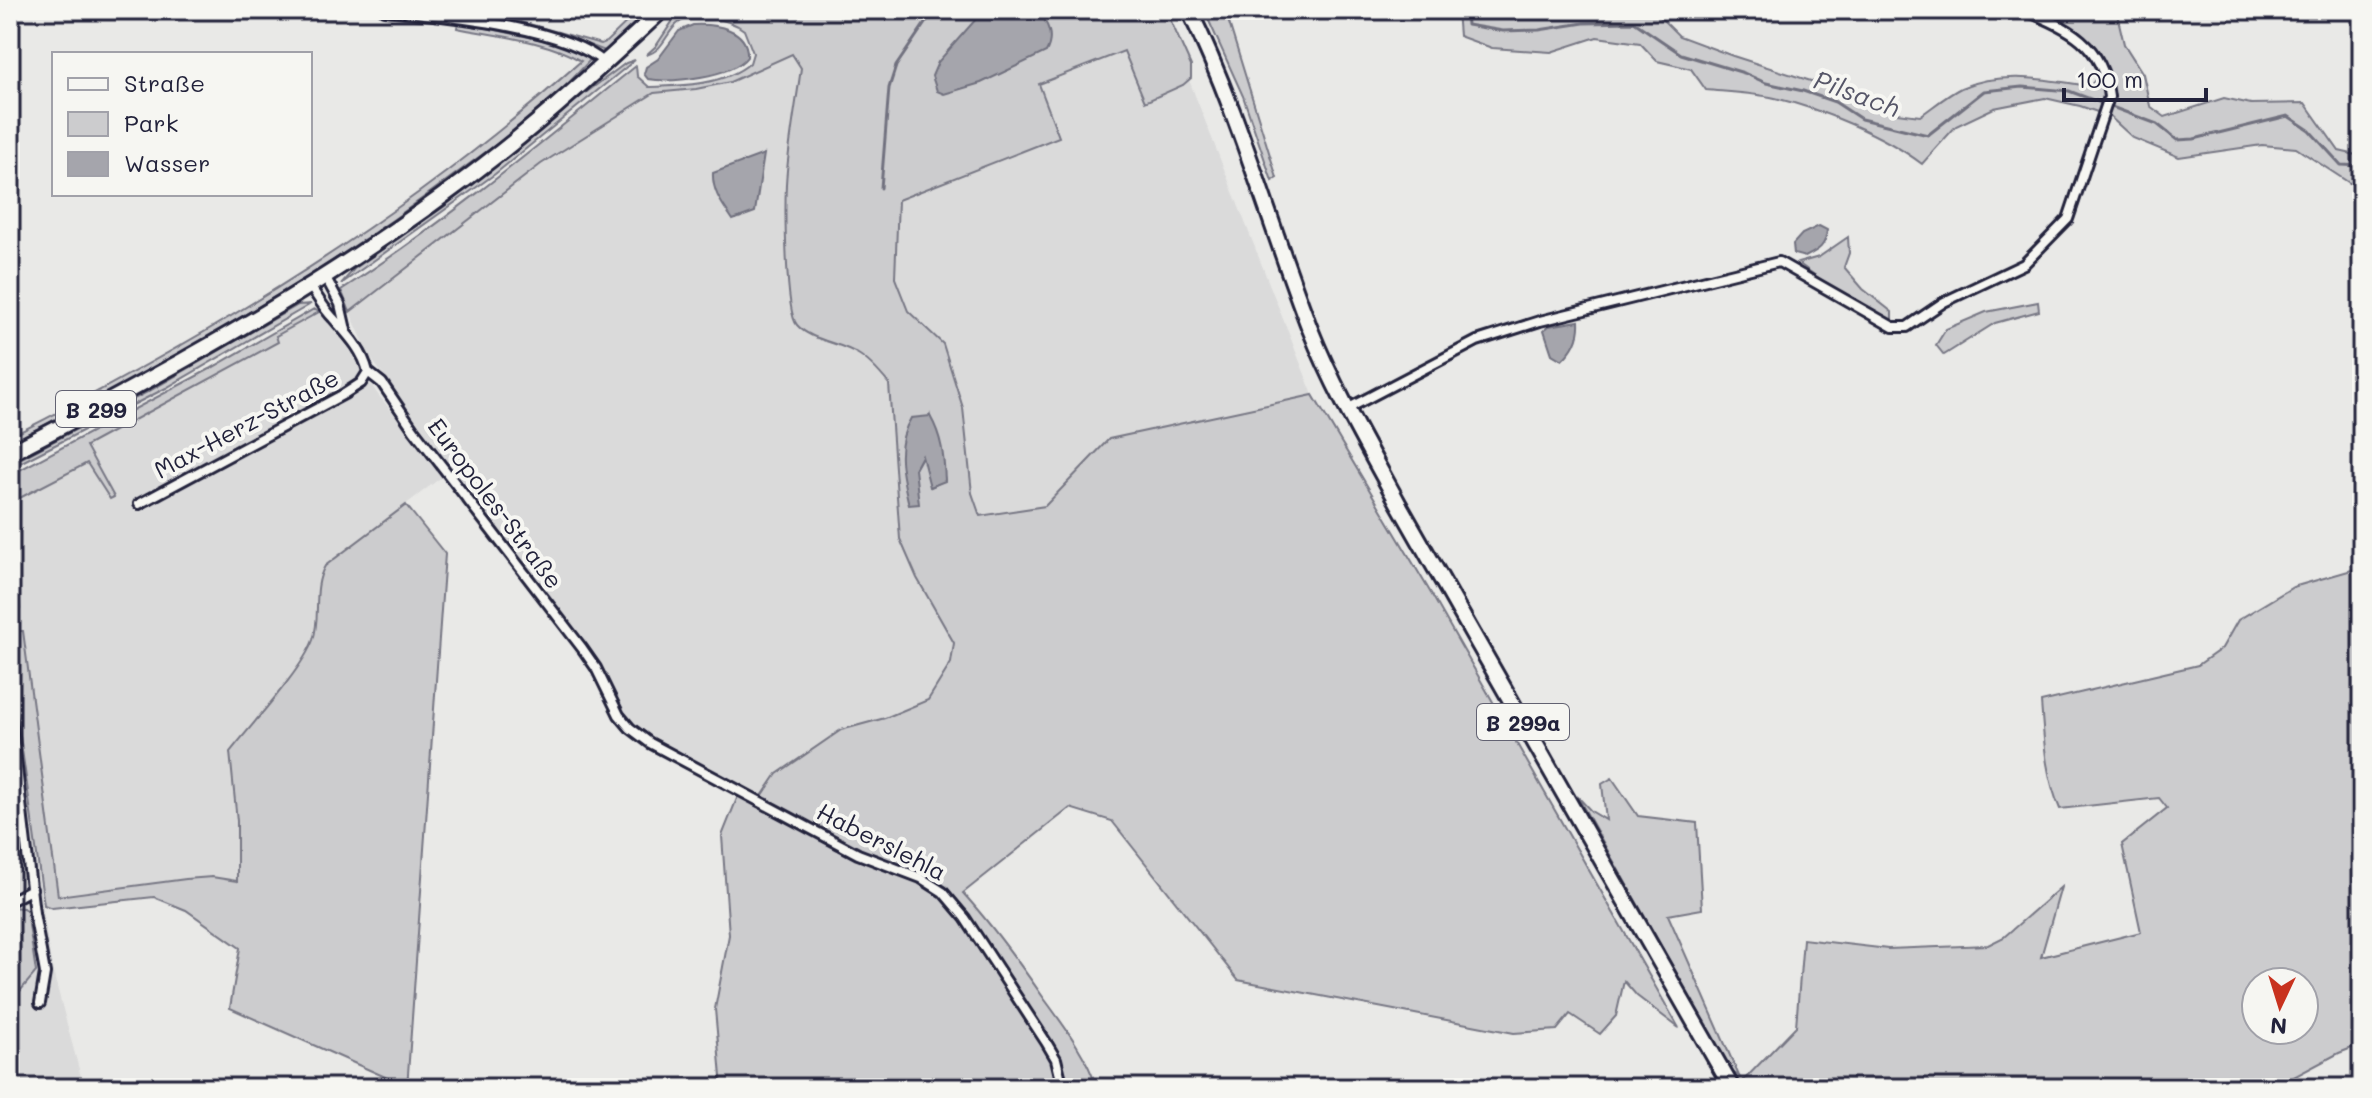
<svg xmlns="http://www.w3.org/2000/svg" width="2372" height="1098" font-family="Mali,sans-serif">
  <style>
    .built { fill: #dadada }
    .green { fill: #ccccce; stroke: #777784; stroke-width: 2; fill-rule: evenodd }
    .water { fill: #a5a5ac; stroke: #71717f; stroke-width: 2 }
    .lines { fill: none; stroke-linecap: round; stroke-linejoin: round }
    .stream { stroke: #71717f; stroke-width: 3 }
    .minor-casing { stroke: #22223b; stroke-width: 14 }
    .primary-casing { stroke: #22223b; stroke-width: 20 }
    .minor { stroke: #f6f6f2; stroke-width: 8 }
    .primary { stroke: #f6f6f2; stroke-width: 14 }
    .labels { text-anchor: middle; dominant-baseline: central; stroke-width: 8; stroke-linejoin: round; paint-order: stroke }
    .shield { fill: #f6f6f2; stroke: #626272; stroke-width: 2 }
    .shield-label { font-size: 22px; font-weight: bold; fill: #22223b }
    .street-label { font-size: 24px; fill: #22223b; stroke: #f6f6f2 }
    .water-label { font-size: 26px; font-style: italic; fill: #565668; stroke: #f6f6f2 }
  </style>
  <rect width="100%" height="100%" fill="#e9e9e7"/>
  <filter id="ink" filterUnits="userSpaceOnUse"><feTurbulence type="fractalNoise" baseFrequency=".0125" numOctaves="2"/><feDisplacementMap in="SourceGraphic" scale="16" xChannelSelector="R" yChannelSelector="G"/><feConvolveMatrix kernelMatrix="1 2 1 2 8 2 1 2 1" color-interpolation-filters="sRGB"/></filter>
  <g filter="url(#ink)">
    <path class="built" d="M1124 51 1183 85 1189 80 1313 395 1110 439 1045 506 980 516 972 493 963 408 943 345 908 311 895 278 898 200 1059 137 1038 84Z
      M793 54 801 68 786 183 788 281 792 317 797 325 808 333 858 353 876 368 889 384 900 539 917 578 954 643 951 663 928 700 885 718 777 774 762 797 637 727 617 703 606 674 587 647 532 577 524 581 443 476 325 566 319 576 313 640 298 665 237 821V881L212 877 186 879 57 896 33 704 16 711 44 919 52 968 84 1088H10V503L88 462 109 498 113 497 85 446 278 342 275 336 319 312 349 349 376 392 444 476 452 469 370 357 350 312 541 164 654 93 696 89 730 82Z"/>
    <path class="green" d="M460 10 529 24 601 44 606 42 639 10H652L613 47 605 51 568 37 459 14Z
      M680 10H1166L1191 66V78L1183 85 1145 102 1124 51 1039 84 1059 137 898 200 895 278 908 311 943 344 963 408 972 493 980 516 1045 506 1109 439 1313 395 1432 595 1679 1028 1637 996 1624 981 1616 1016 1600 1034 1570 1014 1557 1030 1514 1033 1238 980 1112 821 1070 808 963 893C993 926 1018 961 1043 997 1064 1026 1086 1054 1097 1088H722L715 1009 729 935 722 836 738 796 756 805 777 774 841 730 885 718 928 700 951 663 954 643 917 578 900 539 889 384C880 373 870 361 858 354 840 342 811 341 797 325 785 312 785 206 786 184 788 146 796 106 801 68L792 54 730 82 696 89 654 93 541 164 350 312 341 290C445 223 540 144 636 66L637 76 649 87C682 86 725 85 750 63L753 53 744 30C730 19 692 11 677 24 665 35 663 51 646 55L656 46ZM930 416 945 480 931 487 923 455 915 469Z
      M1204 10H1225L1277 178 1272 181 1243 96Z
      M1457 10H1486V12L1503 15 1520 11 1542 14 1570 10H1644L1658 15 1679 36 1733 56 1817 83 1882 111 1920 116C1933 107 1947 95 1961 88 2003 70 2047 80 2090 86L2106 66C2092 35 2063 24 2034 10H2116L2124 44 2143 74 2150 106 2165 117 2224 98 2251 104 2305 103 2339 151 2356 155 2362 152V182L2351 184 2296 148 2262 145 2179 157 2133 138 2109 116 2080 106 2045 98 1994 108 1956 126 1922 164C1884 135 1821 109 1775 98 1753 93 1728 92 1706 90L1691 69 1657 61 1640 43 1597 37 1551 52 1492 48 1459 36Z
      M458 22 562 44 589 56 591 59 549 104 524 124 394 219 316 272 165 363 10 443V437C216 333 409 216 581 61 546 40 497 36 457 28Z
      M635 60 495 174 341 284 354 269 445 206 576 100 626 63Z
      M1848 237 1849 253 1844 267 1863 289 1892 312V321L1820 279 1798 263 1819 257Z
      M2038 302 2039 311 1995 323 1944 355 1936 345 1946 329 1986 312Z
      M311 304 166 388 10 468V464L151 390 298 305Z
      M314 309 319 312 276 336 278 342 86 446 114 497 110 499 87 463 10 503V475L210 369Z
      M406 505 445 554 407 1088H392V1080L230 1008 240 948 186 910 154 897 52 908 44 905 10 665V526L20 609 14 615 17 631H23L58 896 186 879 212 877 237 881V821L230 752C251 725 302 670 313 640 321 616 312 588 325 566Z
      M2362 567V1044L2339 1053 2273 1088H1745L1742 1082 1796 1026 1803 939 1888 949 1988 945 2004 937 2061 887 2041 957 2141 932 2122 844 2167 808 2159 798 2060 809C2045 774 2044 741 2041 702L2198 665 2222 648 2238 620 2293 587ZM2256 982H2304V1030H2256Z
      M1612 778 1638 816 1697 823 1702 909 1668 915 1739 1076 1732 1072 1577 796 1591 811 1606 820 1602 784Z
      M10 907 23 908 27 911 36 972 16 996 10 999Z"/>
    <path class="water" d="M984 10H1038C1047 23 1055 36 1046 52L981 83 944 94 937 91 932 76 938 62Z
      M693 25C715 24 749 28 747 57 732 77 671 83 648 79L644 74 646 67 658 59 679 31Z
      M764 154 755 212 733 220C723 205 712 192 713 173Z
      M1819 226 1827 230C1826 246 1819 250 1805 257L1794 254 1793 244 1802 234Z
      M1579 321C1580 336 1573 350 1562 360L1552 354 1544 330 1549 326Z
      M930 416C942 437 944 457 945 481L930 487 922 456 915 469 919 504 909 505C902 475 894 446 911 418Z"/>
    <g class="lines">
      <path class="stream" d="M1466 10 1467 25 1503 31 1539 30 1584 23 1634 22 1681 54 1744 73 1766 83 1803 91 1835 102 1861 119 1928 135 1984 91 2022 87 2069 91 2157 124 2177 140 2194 139 2288 116 2309 130 2341 165 2362 166
        M881 188 889 88 896 66 934 10"/>
      <defs>
        <path id="minor" d="M384 10C441 16 562 25 605 63
          M325 276 340 304 346 330
          M310 286C317 296 324 309 333 318 347 334 363 350 368 372L382 383 414 430 582 648 596 668 619 715 630 728 650 743 858 854 921 878 943 892 965 918 1046 1042 1056 1059 1063 1088
          M1347 409 1477 341 1540 321 1779 262 1893 327H1907L1944 302 2024 264 2068 219 2109 97C2103 44 2069 27 2023 10
          M139 504 344 394 361 383 368 372
          M10 709 34 913 45 973 40 1003
          M10 901 32 889"/>
        <path id="primary" d="M1189 10C1239 112 1269 223 1310 329 1334 389 1367 446 1398 503L1732 1088
          M10 453C183 364 349 272 502 151 558 107 610 58 662 10"/>
      </defs>
      <use href="#minor" class="minor-casing"/>
      <use href="#primary" class="primary-casing"/>
      <use href="#minor" class="minor"/>
      <use href="#primary" class="primary"/>
    </g>
  </g>
  <g class="labels">
    <g class="shield">
      <rect x="56" y="391" width="80" height="36" rx="6"/>
      <rect x="1477" y="704" width="92" height="36" rx="6"/>
    </g>
    <g class="shield-label">
      <text x="96" y="409">B 299</text>
      <text x="1523" y="722">B 299a</text>
    </g>
    <g class="street-label">
      <text transform="translate(246 423) rotate(-28)">Max-Herz-Straße</text>
      <text transform="translate(496 503) rotate(53)">Europoles-Straße</text>
      <text transform="translate(882 841) rotate(27)">Haberslehla</text>
    </g>
    <g class="water-label">
      <text transform="translate(1857 93) rotate(20)">Pilsach</text>
    </g>
  </g>
  <rect width="2372" height="1098" fill="none" stroke="#f6f6f2" stroke-width="40"/>
  <rect x="20" y="20" width="2332" height="1058" fill="none" stroke="#22223b" stroke-width="3" filter="url(#ink)"/>
  <rect x="52" y="52" width="260" height="144" fill="#f6f6f2" stroke="#a1a1a9" stroke-width="2"/>
  <rect x="68" y="78" width="40" height="12" fill="#f6f6f2" stroke="#a1a1a9" stroke-width="2"/>
  <text x="124" y="92" font-size="24" fill="#22223b">Straße</text>
  <rect x="68" y="112" width="40" height="24" fill="#ccccce" stroke="#a1a1a9" stroke-width="2"/>
  <text x="124" y="132" font-size="24" fill="#22223b">Park</text>
  <rect x="68" y="152" width="40" height="24" fill="#a5a5ac" stroke="#a1a1a9" stroke-width="2"/>
  <text x="124" y="172" font-size="24" fill="#22223b">Wasser</text>
  <g transform="translate(2280 1006) rotate(184)"><circle r="38" fill="#f6f6f2" stroke="#a1a1a9" stroke-width="2"/>
  <path d="M0-6L14 30L0 20L-14 30Z" fill="#c8321e"/>
  <text y="-12" font-size="22" font-weight="bold" text-anchor="middle" fill="#22223b">N</text>
  </g>
  <path d="M2064 88v12h142v-12" fill="none" stroke="#22223b" stroke-width="4"/>
  <text x="2076" y="88" font-size="24" fill="#22223b" stroke="#f6f6f2" stroke-width="6" paint-order="stroke">100 m</text>
</svg>
